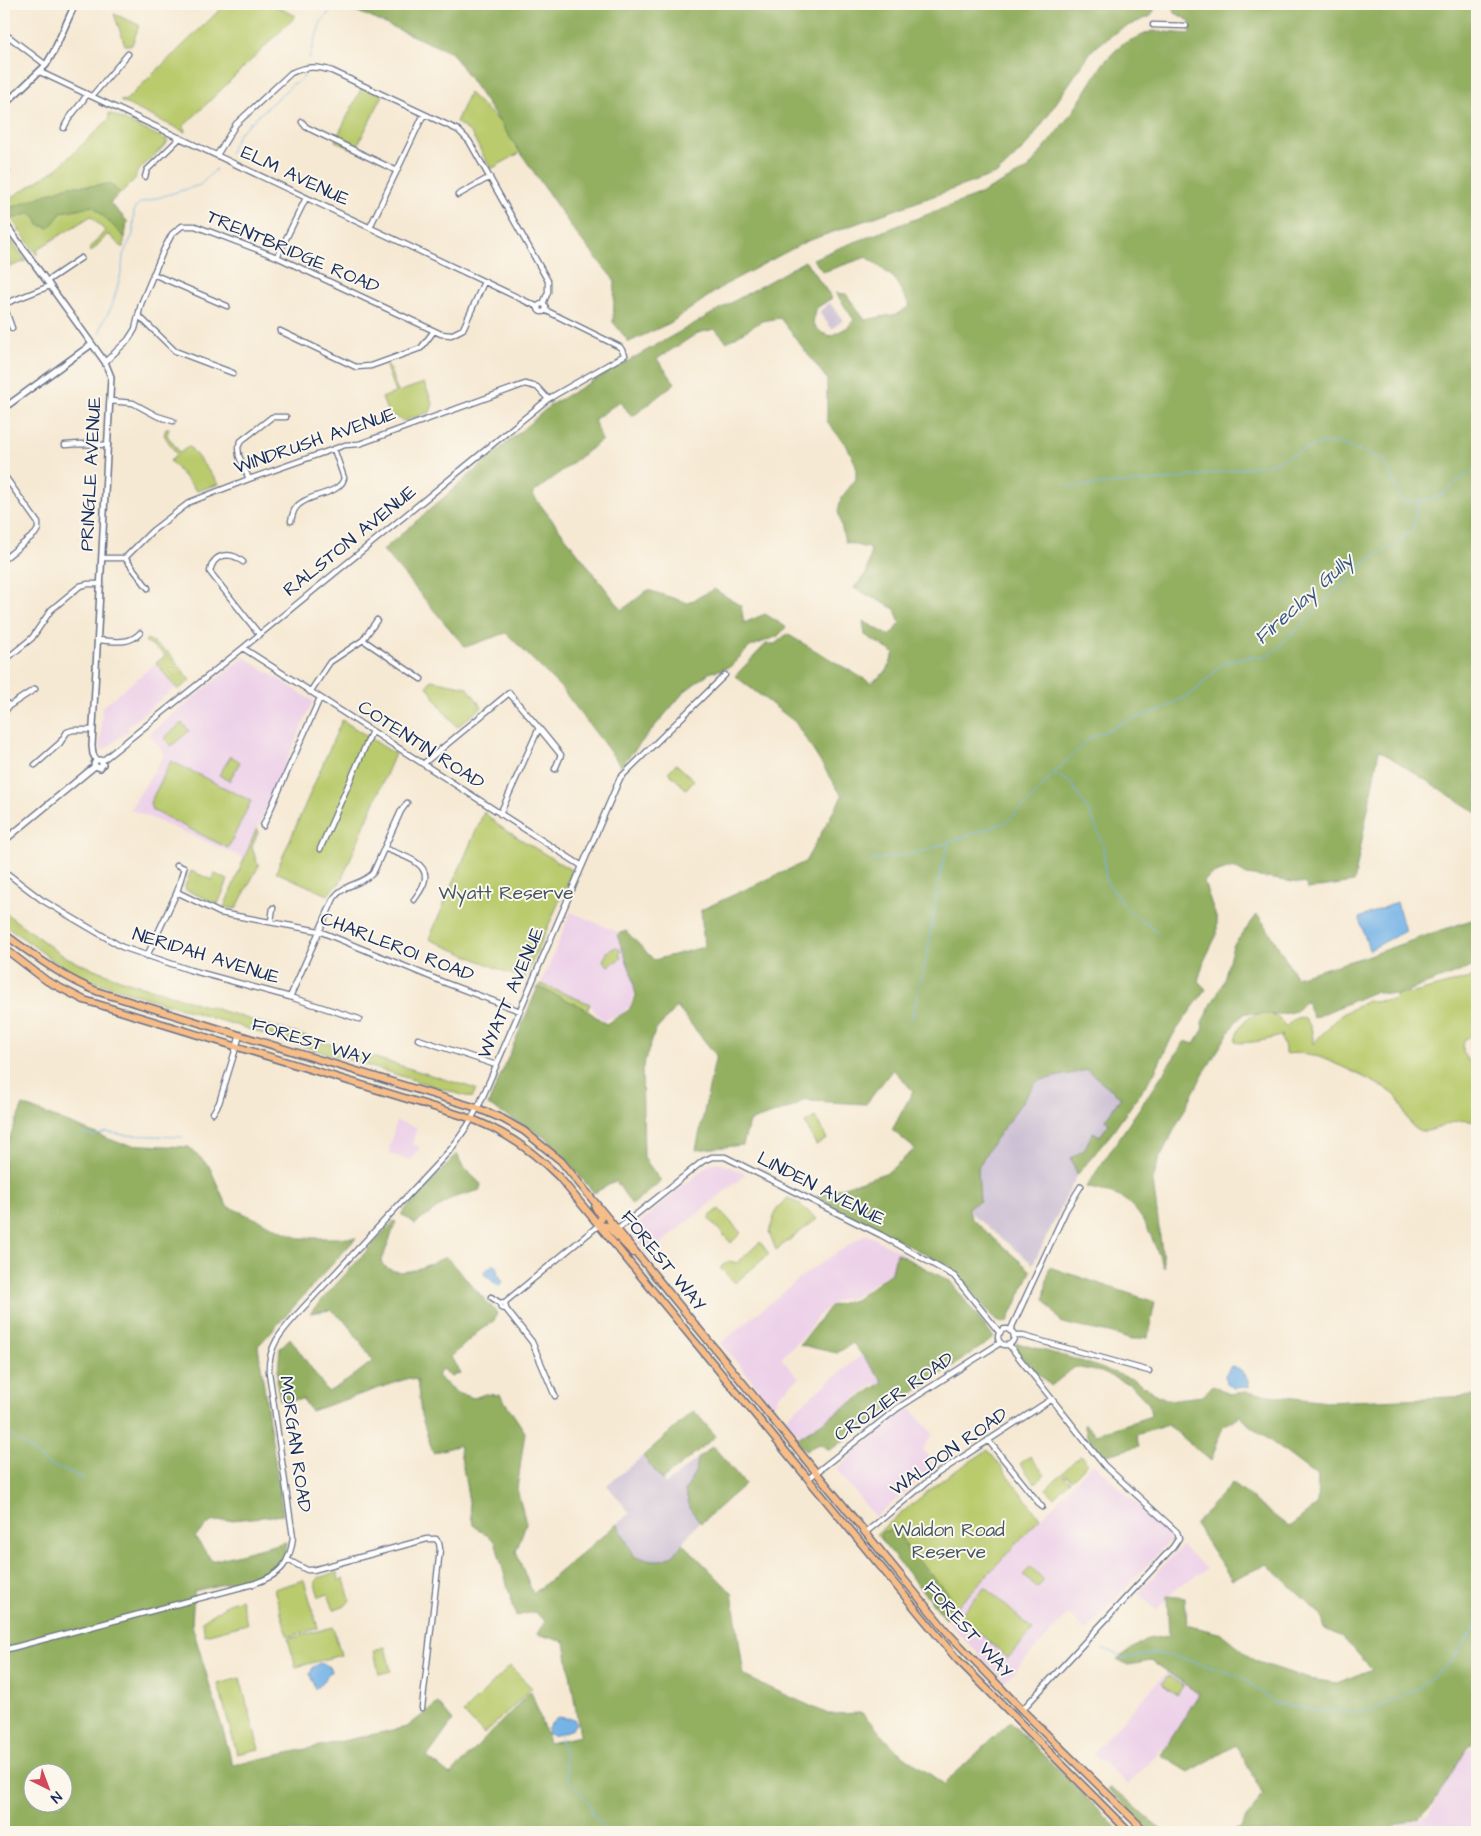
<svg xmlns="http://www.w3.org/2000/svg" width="1481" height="1836" font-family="'Architects Daughter',sans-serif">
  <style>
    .built { fill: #edd1e9 }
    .industrial { fill: #ccbfd4 }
    .green { fill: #bacb6d; stroke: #6a7d66 }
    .forest { fill: #93af60; stroke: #576f5f; fill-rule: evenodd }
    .water { fill: #74b3e7; stroke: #4871a2 }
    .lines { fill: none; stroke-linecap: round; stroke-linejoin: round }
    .stream { stroke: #74b3e7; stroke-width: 1 }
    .minor-casing { stroke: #687087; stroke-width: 7 }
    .tertiary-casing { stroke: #687087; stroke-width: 8 }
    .primary-casing { stroke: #687087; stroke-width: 9 }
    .minor { stroke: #fff; stroke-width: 4.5 }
    .tertiary { stroke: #fff; stroke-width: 5 }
    .primary { stroke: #f7bd88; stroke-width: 6 }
    .labels { text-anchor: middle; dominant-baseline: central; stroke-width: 4; stroke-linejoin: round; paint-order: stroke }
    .street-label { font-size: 19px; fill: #1b2f5e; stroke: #fbf7ec }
    .park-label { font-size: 19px; fill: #435662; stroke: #fbf7ec }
    .water-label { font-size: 20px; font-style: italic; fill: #365787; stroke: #fbf7ec }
  </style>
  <rect width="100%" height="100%" fill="#fbf7ec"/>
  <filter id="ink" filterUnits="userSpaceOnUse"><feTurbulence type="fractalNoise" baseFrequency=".02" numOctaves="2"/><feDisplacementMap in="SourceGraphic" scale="10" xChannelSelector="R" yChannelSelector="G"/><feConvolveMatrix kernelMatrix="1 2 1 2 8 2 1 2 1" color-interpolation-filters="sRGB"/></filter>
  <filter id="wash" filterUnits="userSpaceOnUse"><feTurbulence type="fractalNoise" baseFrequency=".0096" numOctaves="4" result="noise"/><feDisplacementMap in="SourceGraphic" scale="20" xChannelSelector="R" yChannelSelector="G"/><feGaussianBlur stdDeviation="1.12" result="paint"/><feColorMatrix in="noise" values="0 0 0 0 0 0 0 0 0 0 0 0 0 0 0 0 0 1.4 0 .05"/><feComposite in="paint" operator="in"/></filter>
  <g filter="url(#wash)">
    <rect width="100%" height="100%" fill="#f6e9d3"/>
    <path class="built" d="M244 657 313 701 244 858 130 809 165 754 149 734Z
      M156 663 176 687 127 727 129 730 104 750 100 748 102 707Z
      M571 912 627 936 641 974 630 1006 620 1015 603 1020 595 1012 590 1004 541 984Z
      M396 1121 417 1127 412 1144 420 1147 411 1160 392 1155 389 1150Z
      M718 1162 746 1174 648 1254 634 1237 635 1227 711 1163Z
      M866 1234 902 1253 894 1270 854 1297 840 1299 831 1304 816 1318 808 1332 781 1358 799 1378 779 1395 773 1406 721 1343 809 1271Z
      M865 1352 902 1399 893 1405 875 1383 803 1440 785 1418Z
      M911 1409 933 1434 923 1449 935 1467 875 1517 836 1469 883 1429Z
      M1093 1463 1169 1534V1541L1086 1631 1068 1614 1005 1681 961 1636 946 1619Z
      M1182 1546 1207 1569 1179 1586 1156 1610 1138 1593Z
      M1170 1669 1217 1692 1128 1785 1093 1753Z
      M1477 1744V1832H1386L1429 1815 1462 1753Z"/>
    <path class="industrial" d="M830 303 843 320 832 329 819 312Z
      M1087 1069 1121 1097 1105 1120 1109 1123 1100 1136 1086 1146 1084 1150 1071 1158 1077 1175 1033 1264 973 1215 965 1202 980 1194 978 1168 989 1148 1036 1081Z
      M643 1456 666 1484 699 1457 695 1472 685 1492 691 1510 700 1522 692 1530 674 1556 658 1561 635 1557 617 1524 630 1513 607 1485Z"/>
    <path class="green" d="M226 4H271L296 16 184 126 185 132 120 101 126 100Z
      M114 14 139 25 132 45H125Z
      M363 85 383 95 355 150 335 141Z
      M469 93 503 125 532 146 491 169 471 133 456 122Z
      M109 113 167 140V143L137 172 135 179 110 203 127 221 123 248 108 234 91 252 89 249 105 231 91 216 38 249 37 255 4 208V202L57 169 109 119Z
      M4 230 26 261 4 269Z
      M388 365 398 392 424 383 433 404 430 412 403 421 388 413 382 398 395 393 386 366Z
      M166 428H169L167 435 180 453 189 446 219 484 197 491 170 461 177 455 164 435Z
      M147 639 169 653 190 680 178 690 156 663 166 655 145 641Z
      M431 680 467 687 482 707 457 727 441 707 427 686Z
      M342 720 395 754 340 883 334 887 328 895 276 872Z
      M182 723 189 731 171 746 164 738Z
      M231 756 240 762 229 781 219 775Z
      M171 761 251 801 228 848 152 810 150 803Z
      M676 764 694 780 686 789 668 772Z
      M484 812 499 826 571 870 570 877 524 980 429 939Z
      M257 828 258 833 252 847 257 863 259 865 236 909 224 907Z
      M191 871 212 880 215 874 228 880 218 904 186 890 185 886Z
      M4 912 59 953 76 962 125 981 476 1089 472 1098 86 979 58 964 4 924Z
      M616 947 621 951 619 954 621 958 609 966 603 961 608 951Z
      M1477 976V1034L1465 1039C1460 1051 1465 1062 1477 1066V1123C1452 1113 1433 1137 1418 1130 1406 1125 1404 1105 1395 1095 1387 1087 1324 1057 1312 1055 1304 1053 1293 1053 1285 1054V1048L1281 1038 1282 1035C1276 1039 1241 1045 1235 1042 1239 1014 1270 1002 1286 1027 1304 1004 1314 1027 1313 1044L1340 1015 1367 1001 1393 1000 1397 995 1418 992Z
      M541 984 590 1004 578 1032 528 1011Z
      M815 1117 827 1139 816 1145 805 1123Z
      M788 1198 799 1204 817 1219 776 1250 769 1232 777 1208Z
      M719 1209 741 1233 731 1243 708 1218Z
      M760 1242 769 1254 735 1283 720 1268 729 1261 737 1263Z
      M988 1450 1040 1518 946 1619 876 1534 943 1479Z
      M1080 1455 1088 1463 1072 1480 1063 1472Z
      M1030 1456 1045 1475 1035 1483 1020 1464Z
      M1062 1473 1070 1481 1054 1497 1046 1489Z
      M1031 1567 1044 1580 1037 1588 1023 1575Z
      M337 1572 339 1581 344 1579 350 1600 345 1606 334 1610 328 1594 319 1597 315 1584 318 1578Z
      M304 1580 318 1628 288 1637 274 1589Z
      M985 1587 1033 1630 1008 1658 960 1615Z
      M241 1599 247 1624 205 1635 202 1621 231 1602Z
      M333 1627 341 1655 296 1667 288 1639Z
      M385 1647 391 1671 379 1674 374 1650Z
      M510 1666 532 1688 484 1734 463 1713Z
      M1168 1676 1183 1686 1177 1695 1162 1684Z
      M240 1678 259 1749 237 1754 218 1684Z"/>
    <path class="forest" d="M340 4H1155L1156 6 1151 16 1120 29 1092 50 1029 143 998 173 805 242 726 284 670 323 629 342 613 322 615 281 575 232 452 53Z
      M1173 4H1477V813L1379 750 1354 882 1307 889 1306 884 1247 875 1233 867 1210 875 1204 882 1217 920V934L1204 961 1198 981 1206 989 1173 1035 1153 1075 1112 1133 1077 1175 1071 1158 1084 1150 1093 1132 1100 1136 1109 1124 1105 1120 1121 1097 1087 1070 1037 1081 989 1148 978 1168 980 1201 968 1207 972 1219 1031 1271 1008 1321 1003 1323 996 1321 956 1272 950 1267 815 1197 888 1172 915 1149 892 1130 913 1091 893 1069 866 1104 812 1101 805 1099 796 1106 749 1122 743 1145 696 1150 716 1055 677 1007 655 1031 642 1070 644 1158 661 1181 632 1205 616 1181 594 1193 549 1140 488 1105 538 987 584 1008 606 1024 629 1010 636 996 632 975 617 935 626 931 654 960 704 947 701 910 805 862 842 796 795 722 735 676 766 644H775L787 634 871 683 887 671 894 653 865 635 863 621 890 636 900 624 895 609 854 588 867 572 871 549 845 542 838 511 841 498 856 479V465L848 448 827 421V379L780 318 762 321 727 342 715 329 698 333 657 359 675 383 632 417 620 401 594 420 602 440 532 494 622 610 648 590 688 603 714 589 741 606 744 623 765 614 786 627 778 636 750 647 730 667 709 673 685 691 621 766 562 689 506 633 465 647 383 550 552 404 805 261 832 298 815 309 813 324 822 333 831 336 848 327 854 320 836 293 846 294 865 320 897 314 910 306 894 278 867 257 823 272 813 259 839 248 976 196 1028 169 1074 110 1104 62 1122 44 1152 31 1190 34V21L1175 13Z
      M110 184 120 193 110 203 127 221 125 238 93 206 62 212 49 228 39 225 36 217 30 213 12 219 5 210 69 186H89Z
      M1257 915 1266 926 1296 977 1364 957 1477 918V965L1397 995 1374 992 1313 1018 1306 1000 1296 1011 1278 1015 1246 1013 1236 1021 1202 1076 1158 1161 1153 1181 1164 1268C1153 1242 1145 1211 1120 1197 1110 1192 1097 1190 1086 1187L1185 1041 1194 1044 1203 1030 1202 1022 1223 983 1233 946Z
      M23 1105 122 1144 189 1147 209 1166 227 1206 299 1238H356L258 1346 283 1515 211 1522 195 1537 212 1561 286 1542 285 1554 273 1572 194 1591 192 1625 233 1765 407 1727 438 1703 453 1721 427 1757 450 1775 531 1691 549 1743 580 1736 565 1642 537 1634 545 1621 534 1612 516 1616 495 1541 473 1525 459 1445 433 1453 421 1415 417 1380 409 1378 311 1411 303 1399 280 1400 277 1383 280 1348 290 1338 328 1392 348 1380 373 1361 348 1324 331 1310 310 1313 394 1221 396 1222 381 1263C399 1282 426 1265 446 1257L497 1313 494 1321 479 1331 451 1357 460 1373 451 1377 442 1369 437 1376 457 1393 474 1398 485 1394 498 1395 499 1393 525 1432 517 1489 526 1523 516 1552 533 1594 617 1524 635 1557C659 1561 668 1565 683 1543L732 1593 744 1676 828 1714 862 1713 897 1751 944 1784 1010 1722 1121 1832H4V1143L7 1144ZM32 1774H62V1804H32Z
      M457 1154 463 1167 481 1184 480 1190 452 1198 415 1224 401 1214Z
      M896 1253 950 1281 994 1338 830 1450 820 1444 805 1450 795 1440 883 1382 853 1343 837 1353 800 1345 830 1306 855 1300 892 1272Z
      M1049 1267 1155 1302 1148 1337 1131 1340 1114 1334 1062 1323 1044 1299Z
      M1017 1343 1078 1360 1135 1380 1154 1393 1168 1400 1203 1396 1213 1385 1229 1394 1246 1392 1326 1402 1477 1396V1739L1468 1747 1434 1803 1420 1817 1380 1832H1231L1241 1827 1263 1794 1236 1745 1189 1772 1161 1755 1199 1694 1151 1661 1128 1665 1117 1659 1147 1639 1169 1636 1167 1596 1185 1598 1187 1625 1222 1634 1255 1661 1309 1679 1337 1683 1372 1669 1342 1637 1325 1629 1321 1615 1267 1564 1232 1580 1195 1524 1232 1483 1289 1527 1317 1505 1318 1477 1248 1424 1240 1416 1223 1426 1211 1461 1168 1425 1136 1435 1139 1446 1100 1457 1087 1436 1084 1423 1096 1434 1151 1416 1149 1404 1131 1385 1101 1372 1075 1367 1051 1386 1014 1350Z
      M694 1411 716 1436 662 1480 643 1456Z
      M713 1446 745 1484 701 1523 691 1510 685 1492 695 1472 699 1457Z
      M890 1530C899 1532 902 1537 905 1546L950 1595 951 1606 946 1619 882 1542 880 1535 882 1532Z
      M1110 1787 1123 1796 1163 1832H1153L1108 1789Z"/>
    <path class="water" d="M1397 902 1405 931 1369 950 1359 918Z
      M494 1264 498 1268 497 1273 503 1282 498 1286 483 1273Z
      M1231 1366C1241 1367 1249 1377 1249 1387L1234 1388 1226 1383 1225 1375Z
      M320 1663 329 1666 331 1671C329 1676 320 1683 315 1690L310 1674 313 1667Z
      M558 1717 574 1719 576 1723 572 1729 553 1736 547 1733 548 1727Z"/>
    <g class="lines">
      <path class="stream" d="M309 58 321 22 333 8 334 4
        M230 152 239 133 293 84 298 82 305 76
        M100 333 102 324 112 306 122 270 123 255 133 234 134 209 140 203 200 185 216 169
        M1069 487 1177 479 1270 464 1318 444 1338 443 1382 459 1402 500 1406 504 1411 501 1418 502
        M1054 773 1071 783 1090 813 1103 844 1106 881 1126 908 1159 934
        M870 861 924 851 1006 822 1032 799 1054 773 1090 738 1127 721 1161 710 1194 692 1223 663 1242 658 1267 656 1274 652 1365 562 1396 545 1413 528 1418 502 1441 496 1459 480 1477 468
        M911 1020 927 957 940 874 949 843
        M82 1133 95 1136 106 1132 124 1135 183 1137
        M4 1413 9 1433 48 1464 85 1479
        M1103 1649 1113 1652 1122 1658H1130L1153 1653 1181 1658 1242 1677 1275 1703 1325 1712H1369L1417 1689 1452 1661 1477 1625
        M560 1733 569 1780 591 1805 592 1815 609 1832"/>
    </g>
  </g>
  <g filter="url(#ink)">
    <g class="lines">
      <defs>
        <path id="minor" d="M174 4H175
          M1153 25 1186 26
          M4 33 46 65
          M40 72 538 307
          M92 96 128 54
          M302 122 306 127 397 171
          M64 128C68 116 81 106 87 94
          M217 155 236 124 291 73C306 66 317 66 332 71L458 130 469 141 548 281V292L543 304
          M4 171 7 170
          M145 177 147 170 180 138
          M458 195 490 177
          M370 227 424 114
          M277 257 306 198
          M153 274 227 306
          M47 281 81 258
          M4 304 50 286
          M538 308a4 4 0 1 1 8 0a4 4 0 1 1-8 0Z
          M4 306 12 328
          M139 316 175 351 233 373
          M280 331 356 367 371 366 421 348 434 331
          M105 362 128 340 135 329 141 304 164 249 172 234 182 226H195L277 257 441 334 451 335 463 329 484 282
          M110 401 133 403 157 416 173 421
          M65 445 80 444 108 445
          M4 475 38 523V529L35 534 4 559
          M249 479 239 456 238 447 241 441 272 417H286
          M291 521C292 517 293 512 295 509 305 493 340 496 344 478L334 449
          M102 558H125L152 531 190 502 249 479 345 445 359 444 525 384 537 387 548 399
          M125 558 148 588
          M243 562C231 551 213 553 210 572L259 634
          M98 640C114 641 129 645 140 633
          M363 640 377 620
          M243 648 582 866
          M4 661 32 638 51 610 80 586 88 584H101
          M310 692 330 662 363 640 421 679
          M4 700 9 706
          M4 713 9 706 35 689
          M539 728 561 755 555 769
          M102 761 243 648 548 399 625 355 620 347 545 310
          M423 764 509 693 539 728 500 814
          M35 765 60 743 67 732 73 730H93
          M263 826 320 698
          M384 848C397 854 428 861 425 879 424 887 418 894 414 900
          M320 849 372 731
          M4 871 42 900 122 947 190 970 290 997 359 1019
          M177 892 220 913 319 931 443 982 520 1011
          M271 921 273 908
          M147 956 177 892 184 868 177 865
          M290 997 334 898C343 884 362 885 373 873L401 811 407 803
          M418 1039 496 1065
          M213 1113 219 1103 240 1035
          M618 1229 703 1161 712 1157H725L881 1235 954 1276 1000 1333
          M491 1297 500 1303 505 1302 506 1309 501 1308 500 1303
          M505 1302 599 1225
          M506 1309 532 1342 555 1396
          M998 1337a8 8 0 1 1 16 0a8 8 0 1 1-16 0Z
          M1010 1331 1066 1210 1081 1186
          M1014 1336H1023L1149 1371
          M1009 1345 1104 1465 1177 1532 1179 1538 1173 1547 1022 1710
          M988 1440 1042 1507
          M808 1479 898 1408 1000 1343
          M865 1533 938 1473 1052 1399
          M288 1560 307 1570H313L427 1539H436L439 1543 440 1549 422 1708
          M4 1650 253 1584C280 1575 290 1565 293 1537L269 1372C268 1344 283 1330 301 1310L452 1148 468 1125 480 1103 620 778 725 675"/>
        <path id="tertiary" d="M4 105 46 65 54 51 75 4
          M4 222 105 362 111 377 92 746 93 754 96 760
          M4 408 92 344
          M95 766 100 768 103 764 100 760H96
          M4 841 95 766 94 764 96 760"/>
        <path id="primary" d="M4 934C35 956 63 978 99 992L477 1108 503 1119 524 1131 561 1161 947 1632 1022 1710 1146 1832
          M4 948 47 981 84 1000 463 1116C500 1128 531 1149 559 1177L956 1658 1129 1832
          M595 1207 601 1217 599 1225
          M599 1225 607 1226 633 1253"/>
      </defs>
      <use href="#minor" class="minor-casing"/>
      <use href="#tertiary" class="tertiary-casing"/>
      <use href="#primary" class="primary-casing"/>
      <use href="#minor" class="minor"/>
      <use href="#tertiary" class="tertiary"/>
      <use href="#primary" class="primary"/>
    </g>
  </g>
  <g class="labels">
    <g class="street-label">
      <text transform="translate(295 176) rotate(25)">ELM AVENUE</text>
      <text transform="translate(293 252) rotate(23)">TRENTBRIDGE ROAD</text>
      <text transform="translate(315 441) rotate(-19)">WINDRUSH AVENUE</text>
      <text transform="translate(91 474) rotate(-87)">PRINGLE AVENUE</text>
      <text transform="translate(350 541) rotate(-39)">RALSTON AVENUE</text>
      <text transform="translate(421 745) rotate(33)">COTENTIN ROAD</text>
      <text transform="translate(397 947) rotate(21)">CHARLEROI ROAD</text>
      <text transform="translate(206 956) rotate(17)">NERIDAH AVENUE</text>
      <text transform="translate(511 993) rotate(-67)">WYATT AVENUE</text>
      <text transform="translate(311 1042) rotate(17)">FOREST WAY</text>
      <text transform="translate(821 1189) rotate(27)">LINDEN AVENUE</text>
      <text transform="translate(663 1261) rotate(51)">FOREST WAY</text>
      <text transform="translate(894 1397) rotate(-35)">CROZIER ROAD</text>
      <text transform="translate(295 1444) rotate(82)">MORGAN ROAD</text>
      <text transform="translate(949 1452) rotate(-35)">WALDON ROAD</text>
      <text transform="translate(968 1630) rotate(48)">FOREST WAY</text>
    </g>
    <g class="park-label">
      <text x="506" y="893">Wyatt Reserve</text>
      <text x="949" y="1530">Waldon Road<tspan x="949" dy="22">Reserve</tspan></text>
    </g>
    <g class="water-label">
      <text transform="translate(1304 599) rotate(-42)">Fireclay Gully</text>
    </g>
  </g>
  <rect width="1481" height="1836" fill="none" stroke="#fbf7ec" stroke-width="20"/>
  <g transform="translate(48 1788) rotate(138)"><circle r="24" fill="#fbf7ec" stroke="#a1a7b3"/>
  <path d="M0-4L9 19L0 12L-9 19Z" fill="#d1495b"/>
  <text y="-8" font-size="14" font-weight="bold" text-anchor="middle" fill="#1b2f5e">N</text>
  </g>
</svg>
